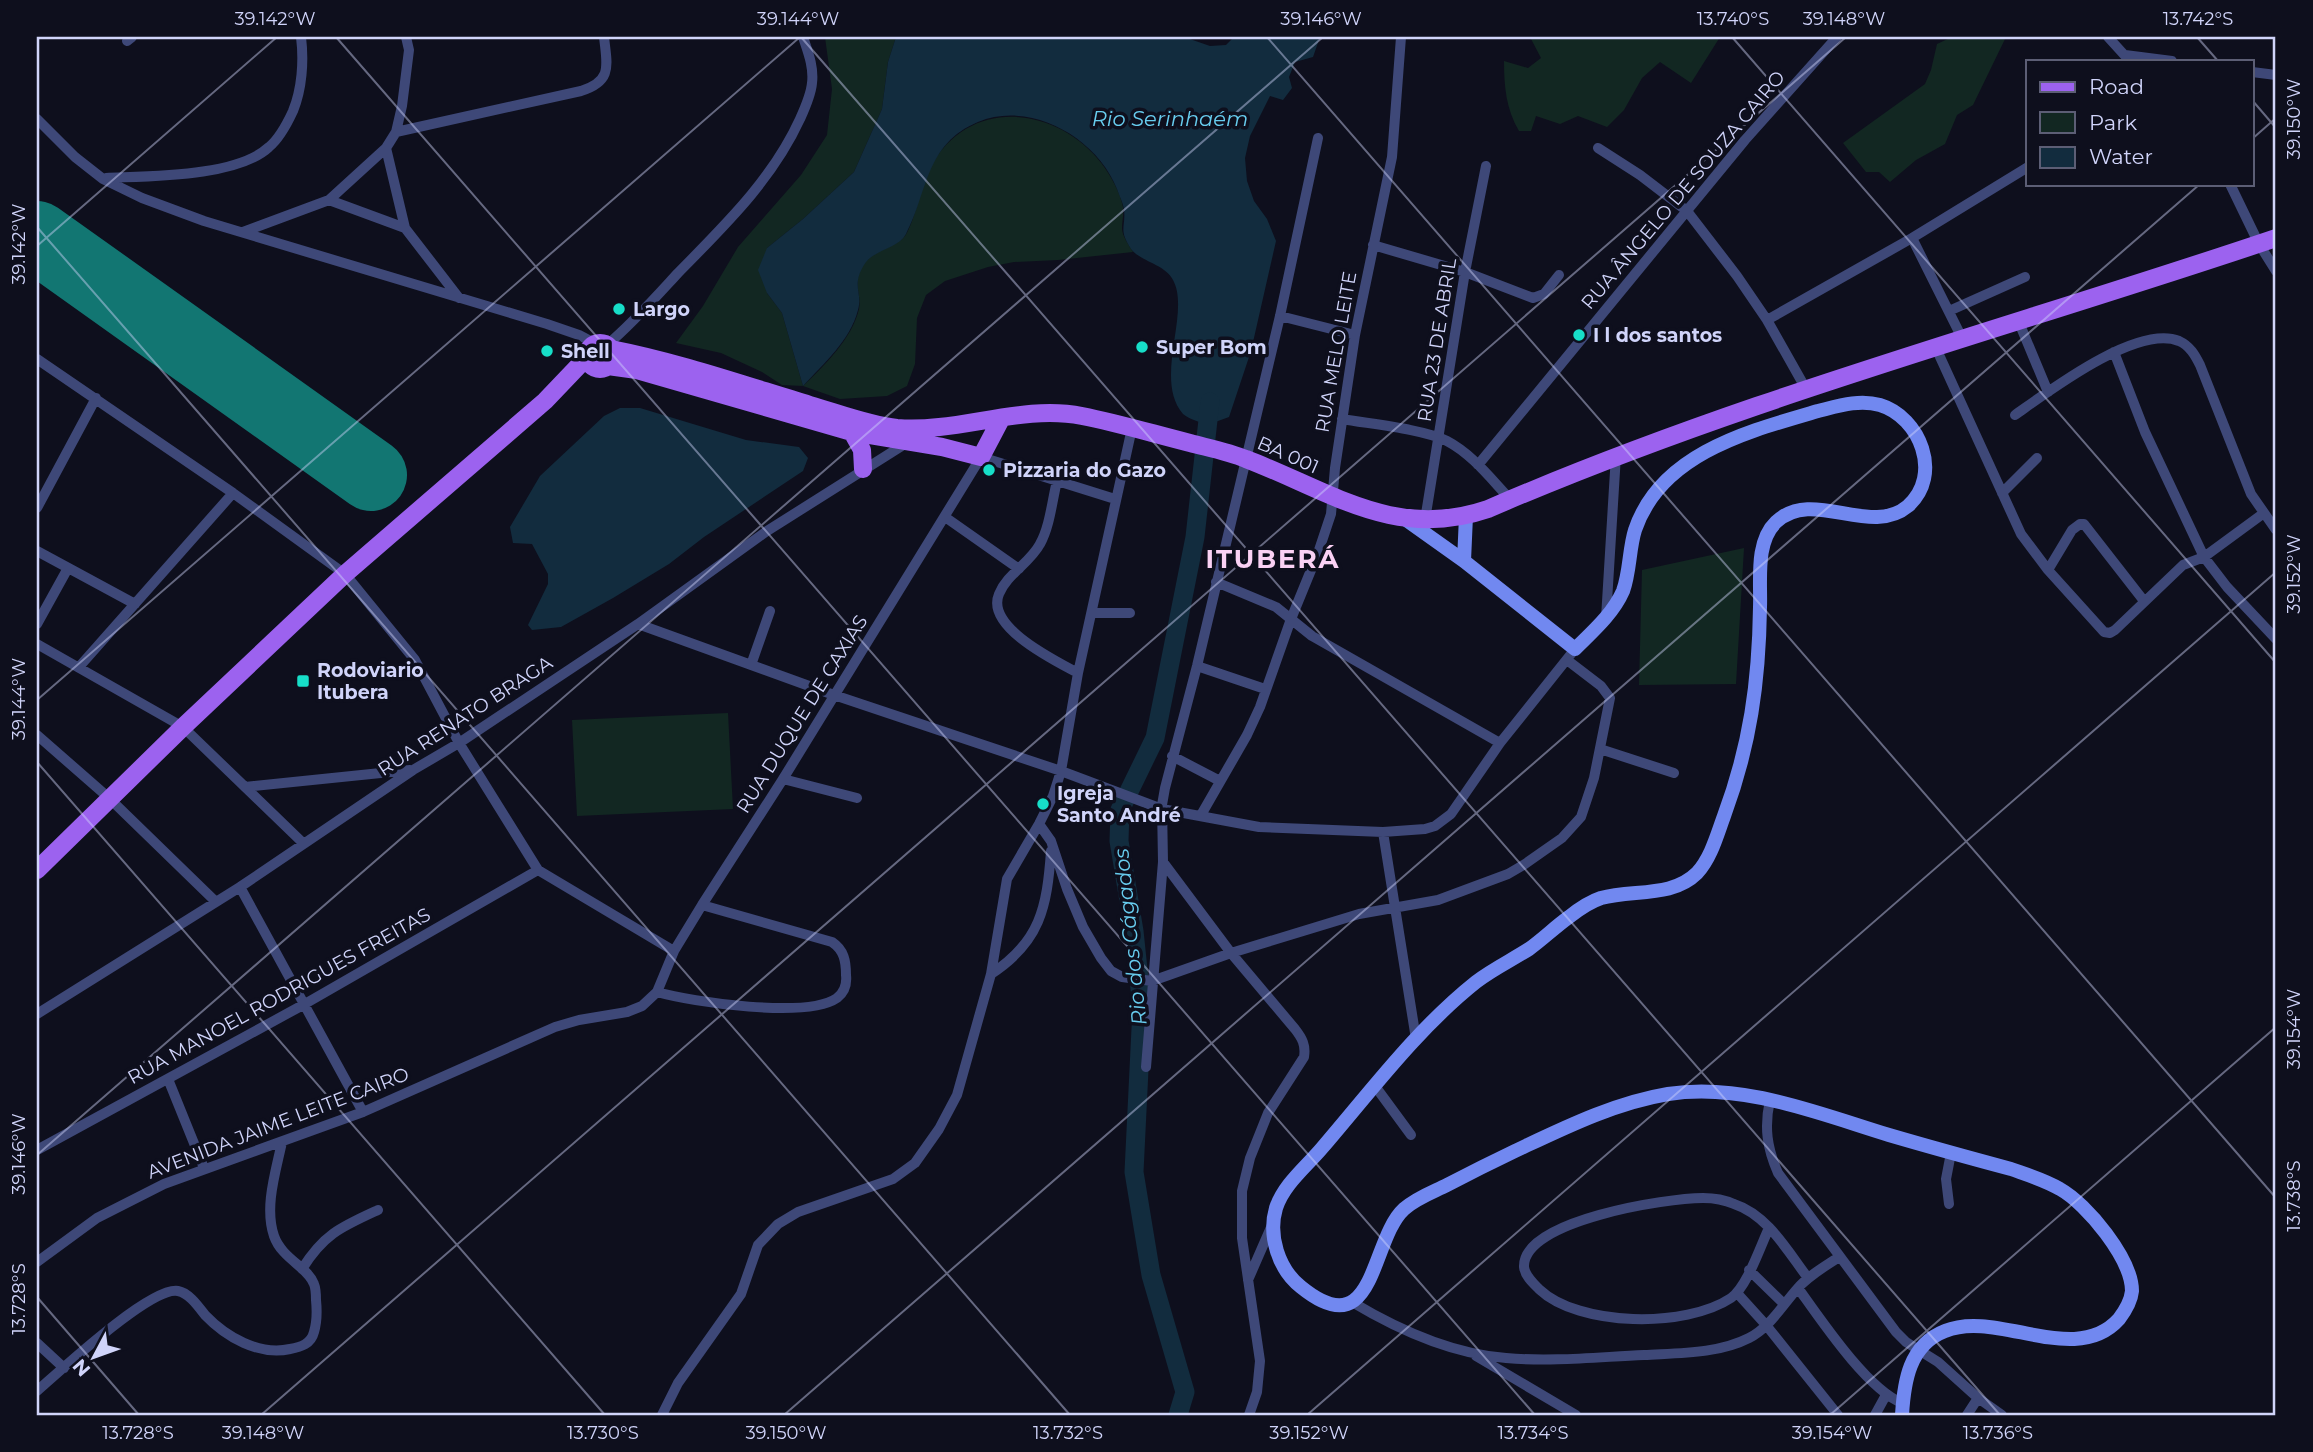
<svg xmlns="http://www.w3.org/2000/svg" width="2313" height="1452" font-family="Montserrat,sans-serif">
  <style>
    .green { fill: #122722 }
    .water { fill: #122c3e }
    .lines { fill: none; stroke-linecap: round; stroke-linejoin: round }
    .river { stroke: #122c3e; stroke-width: 19 }
    .runway { stroke: #127672; stroke-width: 72 }
    .minor { stroke: #3e4878; stroke-width: 10 }
    .secondary { stroke: #7188f0; stroke-width: 14 }
    .primary { stroke: #9c62ef; stroke-width: 18 }
    .ticks { fill: none; stroke: #d0d4fa; stroke-width: 2; stroke-opacity: 0.45 }
    .poi-dot { fill: #17dec8; stroke: #0e0f1d; stroke-width: 2.5 }
    .labels { text-anchor: middle; dominant-baseline: central; stroke-width: 7; stroke-linejoin: round; paint-order: stroke }
    .street-label { font-size: 19px; fill: #d0d4fa; stroke: #0e0f1d }
    .poi-label { font-size: 19px; font-weight: bold; fill: #d0d4fa; stroke: #0e0f1d; text-anchor: start }
    .water-label { font-size: 21px; font-style: italic; fill: #68cdef; stroke: #0e0f1d }
    .district-label { font-size: 26px; font-weight: bold; letter-spacing: 2px; fill: #fad1f4; stroke: #0e0f1d }
    .neatline { fill: none; stroke: #d0d4fa; stroke-width: 2.5 }
    .ticks-label { font-size: 18px; text-anchor: middle; fill: #d0d4fa }
  </style>
  <rect width="100%" height="100%" fill="#0e0f1d"/>
  <path class="green" d="M825 37H896L888 62 882 109 854 172 803 219 767 248V293L782 313 803 386C824 366 852 339 859 309 862 293 851 283 864 264 872 251 894 248 904 237 913 228 922 183 930 168 968 96 1057 105 1102 164 1111 176 1120 192 1123 207 1124 214 1122 221 1122 228 1122 236 1129 245 1133 252L1058 260 1014 262 988 267 945 281 926 295 917 318 915 364 907 386 887 396 840 399 803 386 782 385 762 372 721 353 676 343 703 306 738 247 801 175 827 135 832 89Z
    M1530 37H1720L1691 83 1660 62 1642 78 1624 110 1607 127 1578 116 1560 124 1536 116 1531 131H1519C1506 109 1504 86 1504 61L1528 68 1541 58Z
    M1952 37H2006L1973 105 1957 115 1945 144 1916 160 1890 182 1879 172H1866L1843 143 1925 84 1931 70 1937 44Z
    M1744 548 1736 684 1639 685 1642 570Z
    M728 713 733 809 577 816 572 720Z"/>
  <path class="water" d="M896 37H1184L1210 46 1226 45 1234 37H1320L1313 57 1295 62 1289 77 1292 88 1283 100 1270 96 1250 136 1245 158 1247 181 1254 201 1267 219 1276 241 1251 351 1229 417 1207 425C1200 422 1189 419 1183 414 1153 379 1191 313 1173 280 1165 264 1141 262 1131 249 1118 229 1126 228 1124 209 1123 203 1119 195 1117 189 1097 138 1031 100 978 122 925 144 928 192 906 234 898 249 872 250 864 265 851 286 863 293 858 310 850 341 824 363 803 386L782 313 767 293 758 270 767 248 803 219 854 172 882 109 888 62Z
    M620 408H640L746 440 799 447 808 458 803 471 704 537 669 564 613 598 561 627 532 630 528 625 548 584V574L532 544 513 543 510 527 540 476 604 416Z"/>
  <g class="lines">
    <path class="river" d="M1178 1415 1185 1392 1151 1275 1134 1172 1142 1008 1134 931 1119 841 1120 810 1155 738 1195 537 1210 402"/>
    <path class="runway" d="M37 237 371 475"/>
    <path class="minor" d="M2108 37 2128 59
      M127 41 132 37
      M2125 55 2172 61
      M2252 72 2276 75
      M37 119 75 157 103 179 142 198 204 221 547 324 579 335 596 344
      M396 132 581 91C613 81 607 65 604 37
      M386 148 405 228 459 298
      M1598 148 1640 175 1687 211 1737 276 1767 320 1806 389
      M106 178C149 176 237 177 269 147 280 138 287 124 293 111 302 89 304 61 301 37
      M2230 184 2259 244 2276 271
      M329 200 405 228
      M243 232 329 200 386 148 396 132 402 106 409 50 406 37
      M1912 238 1962 338
      M1373 245 1465 272 1533 298 1544 294 1559 275
      M1949 311 2025 277
      M1280 316 1355 335
      M1767 320 1912 238 2028 167
      M2018 320 2048 392
      M607 345C633 323 655 298 678 273 725 225 772 180 800 119 805 108 811 95 812 83 814 67 808 52 803 37
      M1935 346 2021 534 2048 570 2104 632 2110 633 2115 630 2183 565 2204 557 2264 513
      M2114 352 2145 432 2204 557 2227 587 2276 639
      M37 359 233 493 345 574 415 660 459 743 538 870 674 951
      M2015 415C2049 391 2137 324 2179 341 2190 346 2195 355 2200 365L2251 494 2276 530
      M1342 419C1370 424 1424 429 1447 441 1472 454 1491 479 1510 499
      M1478 465 1745 140 1837 37
      M1057 481C1052 501 1050 526 1040 544 1030 563 1007 574 999 594 985 627 1056 661 1078 673
      M2002 493 2037 458
      M37 508 96 398
      M945 517 1019 569
      M1425 520 1465 272 1486 166
      M37 551 135 604
      M2048 570 2072 530 2080 524H2084L2144 601
      M1216 582 1276 607 1312 636 1500 743
      M1093 613H1130
      M1606 618 1616 455
      M37 624 68 568
      M638 624 834 695 1061 771 1162 809 1259 827 1383 832 1425 829 1435 826 1451 814 1500 743 1575 649
      M37 644 183 727 303 843
      M751 665 770 611
      M1197 666 1265 689
      M79 667 233 493
      M37 735 109 798 215 901
      M1600 749 1674 773
      M1172 756 1220 781
      M783 779 857 798
      M245 787 410 770
      M1201 815 1247 735 1260 707 1291 619 1318 553 1331 514 1335 468 1355 335 1392 157 1401 37
      M1039 824 1051 841 1067 889 1083 927 1101 958 1111 971 1122 977 1152 981 1231 953 1359 914 1438 900 1508 874 1525 864 1562 838 1581 817 1594 778 1610 698 1601 686 1567 660
      M1383 832 1416 1039
      M1163 862 1231 953 1295 1029C1302 1038 1306 1045 1304 1057L1268 1113 1250 1158 1242 1191V1238L1260 1361 1257 1392 1249 1415
      M240 887 363 1112
      M991 974C1040 942 1047 908 1051 851
      M657 992C692 1002 807 1019 837 998 845 992 847 984 846 975 846 961 844 950 832 942L702 905
      M37 1014 240 887 413 770 459 743 638 624 767 531 908 442
      M1146 1067 1163 862 1162 805 1165 788 1197 666 1280 316 1318 138
      M168 1079 204 1168
      M1375 1086 1411 1135
      M1770 1100C1764 1127 1767 1148 1778 1173L1896 1332 1906 1342 1938 1362 1978 1398 2002 1415
      M37 1150 303 1005 538 870
      M1949 1204 1946 1179 1951 1153
      M1769 1228C1760 1247 1747 1287 1731 1298 1686 1328 1579 1327 1539 1289 1533 1283 1525 1276 1524 1267 1522 1220 1668 1198 1703 1198 1713 1198 1725 1200 1734 1204 1768 1215 1788 1252 1808 1278
      M37 1262 97 1218 164 1184 363 1112 555 1027 579 1020 627 1012 642 1006 657 992 674 951 702 905 783 779 981 457 1115 499
      M302 1269C324 1234 341 1227 378 1210
      M1749 1270 1784 1304
      M1248 1280 1272 1225
      M1798 1288C1821 1320 1867 1389 1902 1403
      M1737 1293 1766 1325 1838 1415
      M1352 1302C1397 1329 1453 1354 1506 1358 1552 1362 1598 1357 1644 1355 1678 1353 1718 1354 1749 1338 1769 1328 1782 1306 1797 1289 1808 1276 1824 1267 1839 1257
      M37 1343 64 1368
      M1476 1356 1576 1415
      M37 1391C60 1371 151 1286 178 1291 189 1293 198 1306 205 1315 226 1337 259 1356 290 1349 301 1347 311 1344 314 1332 317 1322 317 1310 316 1300 316 1295 316 1289 314 1284 308 1267 282 1259 274 1236 264 1207 276 1171 282 1142
      M662 1415 678 1383 741 1294 758 1245 778 1224 798 1212 893 1179 915 1163 939 1129 957 1095 991 974 1007 879 1039 824 1053 796 1061 771 1078 673 1132 428
      M1875 1415 1886 1395
      M1967 1415 1978 1398"/>
    <path class="secondary" d="M1405 519 1464 561 1575 649C1592 632 1613 614 1623 591 1630 572 1629 549 1635 530 1661 453 1750 431 1818 411 1838 406 1859 399 1880 405 1920 417 1943 475 1908 506 1870 538 1813 487 1776 522 1755 542 1761 581 1760 607 1759 682 1750 746 1724 816 1717 835 1711 858 1697 873 1672 898 1633 889 1601 898 1589 902 1579 909 1569 917 1555 927 1543 939 1529 949 1512 960 1493 969 1476 982 1417 1029 1371 1091 1322 1148 1306 1167 1284 1184 1276 1208 1268 1235 1278 1269 1301 1287 1376 1348 1370 1240 1404 1209 1416 1198 1433 1192 1447 1185 1470 1173 1492 1162 1515 1151 1564 1128 1614 1103 1668 1094 1742 1082 1820 1114 1889 1135 1930 1147 1970 1158 2011 1169 2028 1175 2045 1180 2060 1189 2087 1204 2132 1259 2132 1291 2131 1301 2125 1311 2119 1319 2075 1368 1997 1309 1945 1331 1909 1345 1904 1382 1902 1415
      M1464 561 1466 516"/>
    <path class="primary" d="M587 356a13 13 0 1 1 26 0a13 13 0 1 1-26 0Z
      M611 349C678 362 744 385 810 405 838 413 868 425 897 428 959 433 1021 404 1082 416 1118 423 1154 434 1190 443 1209 448 1229 452 1246 459 1330 491 1395 541 1488 509 1744 398 2013 327 2276 238
      M608 366 637 370 852 432 942 447 981 457 1001 419
      M852 432 862 450 863 469
      M37 870 183 727 345 574 545 401 587 357"/>
  </g>
  <path class="ticks" d="M336 37 1535 1415M801 37 2000 1415M1267 37 2276 1198M1732 37 2276 663M2197 37 2218 61M2252 100 2276 128M2252 139 2276 118M37 227 1070 1415M37 246 277 37M37 700 800 37M37 762 605 1415M37 1155 1323 37M37 1297 139 1415M261 1415 1846 37M784 1415 2200 184M1307 1415 2276 572M1830 1415 2276 1027"/>
  <g class="poi-dot">
    <circle cx="619" cy="309" r="7"/>
    <circle cx="1579" cy="335" r="7"/>
    <circle cx="1142" cy="347" r="7"/>
    <circle cx="547" cy="351" r="7"/>
    <circle cx="989" cy="470" r="7"/>
    <rect x="296" y="674" width="14" height="14" rx="3.5"/>
    <circle cx="1043" cy="804" r="7"/>
  </g>
  <g class="labels">
    <g class="street-label">
      <text transform="translate(1683 190) rotate(-50)">RUA ÂNGELO DE SOUZA CAIRO</text>
      <text transform="translate(1437 340) rotate(-81)">RUA 23 DE ABRIL</text>
      <text transform="translate(1336 352) rotate(-80)">RUA MELO LEITE</text>
      <text transform="translate(1288 455) rotate(24)">BA 001</text>
      <text transform="translate(802 714) rotate(-58)">RUA DUQUE DE CAXIAS</text>
      <text transform="translate(465 716) rotate(-33)">RUA RENATO BRAGA</text>
      <text transform="translate(279 996) rotate(-29)">RUA MANOEL RODRIGUES FREITAS</text>
      <text transform="translate(278 1123) rotate(-21)">AVENIDA JAIME LEITE CAIRO</text>
    </g>
    <g class="poi-label">
      <text x="633" y="309">Largo</text>
      <text x="1593" y="335">I l dos santos</text>
      <text x="1156" y="347">Super Bom</text>
      <text x="561" y="351">Shell</text>
      <text x="1003" y="470">Pizzaria do Gazo</text>
      <text x="317" y="670">Rodoviario<tspan x="317" dy="22">Itubera</tspan></text>
      <text x="1057" y="793">Igreja<tspan x="1057" dy="22">Santo André</tspan></text>
    </g>
    <g class="water-label">
      <text x="1170" y="118">Rio Serinhaém</text>
      <text transform="translate(1130 937) rotate(-96)">Rio dos Cágados</text>
    </g>
    <g class="district-label">
      <text x="1273" y="559">ITUBERÁ</text>
    </g>
  </g>
  <rect width="2313" height="1452" fill="none" stroke="#0e0f1d" stroke-width="77"/>
  <rect x="2026" y="60" width="228" height="126" fill="#0e0f1d" stroke="#5c5e75" stroke-width="2"/>
  <rect x="2040" y="82" width="35" height="10" fill="#9c62ef" stroke="#5c5e75" stroke-width="2"/>
  <text x="2089" y="94" font-size="21" fill="#d0d4fa">Road</text>
  <rect x="2040" y="112" width="35" height="21" fill="#122722" stroke="#5c5e75" stroke-width="2"/>
  <text x="2089" y="130" font-size="21" fill="#d0d4fa">Park</text>
  <rect x="2040" y="147" width="35" height="21" fill="#122c3e" stroke="#5c5e75" stroke-width="2"/>
  <text x="2089" y="164" font-size="21" fill="#d0d4fa">Water</text>
  <g transform="translate(94 1357) rotate(229)" stroke="#0e0f1d" stroke-width="5" paint-order="stroke">
  <path d="M0-5L12 26L0 18L-12 26Z" fill="#d0d4fa"/>
  <text y="-10" font-size="19" font-weight="bold" text-anchor="middle" fill="#d0d4fa">N</text>
  </g>
  <rect x="38" y="38" width="2236" height="1376" class="neatline"/>
  <g class="ticks-label">
    <text x="275" y="25">39.142°W</text>
    <text x="798" y="25">39.144°W</text>
    <text x="1321" y="25">39.146°W</text>
    <text x="1733" y="25">13.740°S</text>
    <text x="1844" y="25">39.148°W</text>
    <text x="2198" y="25">13.742°S</text>
    <text transform="translate(2294 119) rotate(-90)" y="6">39.150°W</text>
    <text transform="translate(19 244) rotate(-90)" y="6">39.142°W</text>
    <text transform="translate(2294 574) rotate(-90)" y="6">39.152°W</text>
    <text transform="translate(19 699) rotate(-90)" y="6">39.144°W</text>
    <text transform="translate(2294 1029) rotate(-90)" y="6">39.154°W</text>
    <text transform="translate(19 1154) rotate(-90)" y="6">39.146°W</text>
    <text transform="translate(2294 1196) rotate(-90)" y="6">13.738°S</text>
    <text transform="translate(19 1299) rotate(-90)" y="6">13.728°S</text>
    <text x="138" y="1439">13.728°S</text>
    <text x="263" y="1439">39.148°W</text>
    <text x="603" y="1439">13.730°S</text>
    <text x="786" y="1439">39.150°W</text>
    <text x="1068" y="1439">13.732°S</text>
    <text x="1309" y="1439">39.152°W</text>
    <text x="1533" y="1439">13.734°S</text>
    <text x="1832" y="1439">39.154°W</text>
    <text x="1998" y="1439">13.736°S</text>
  </g>
</svg>
